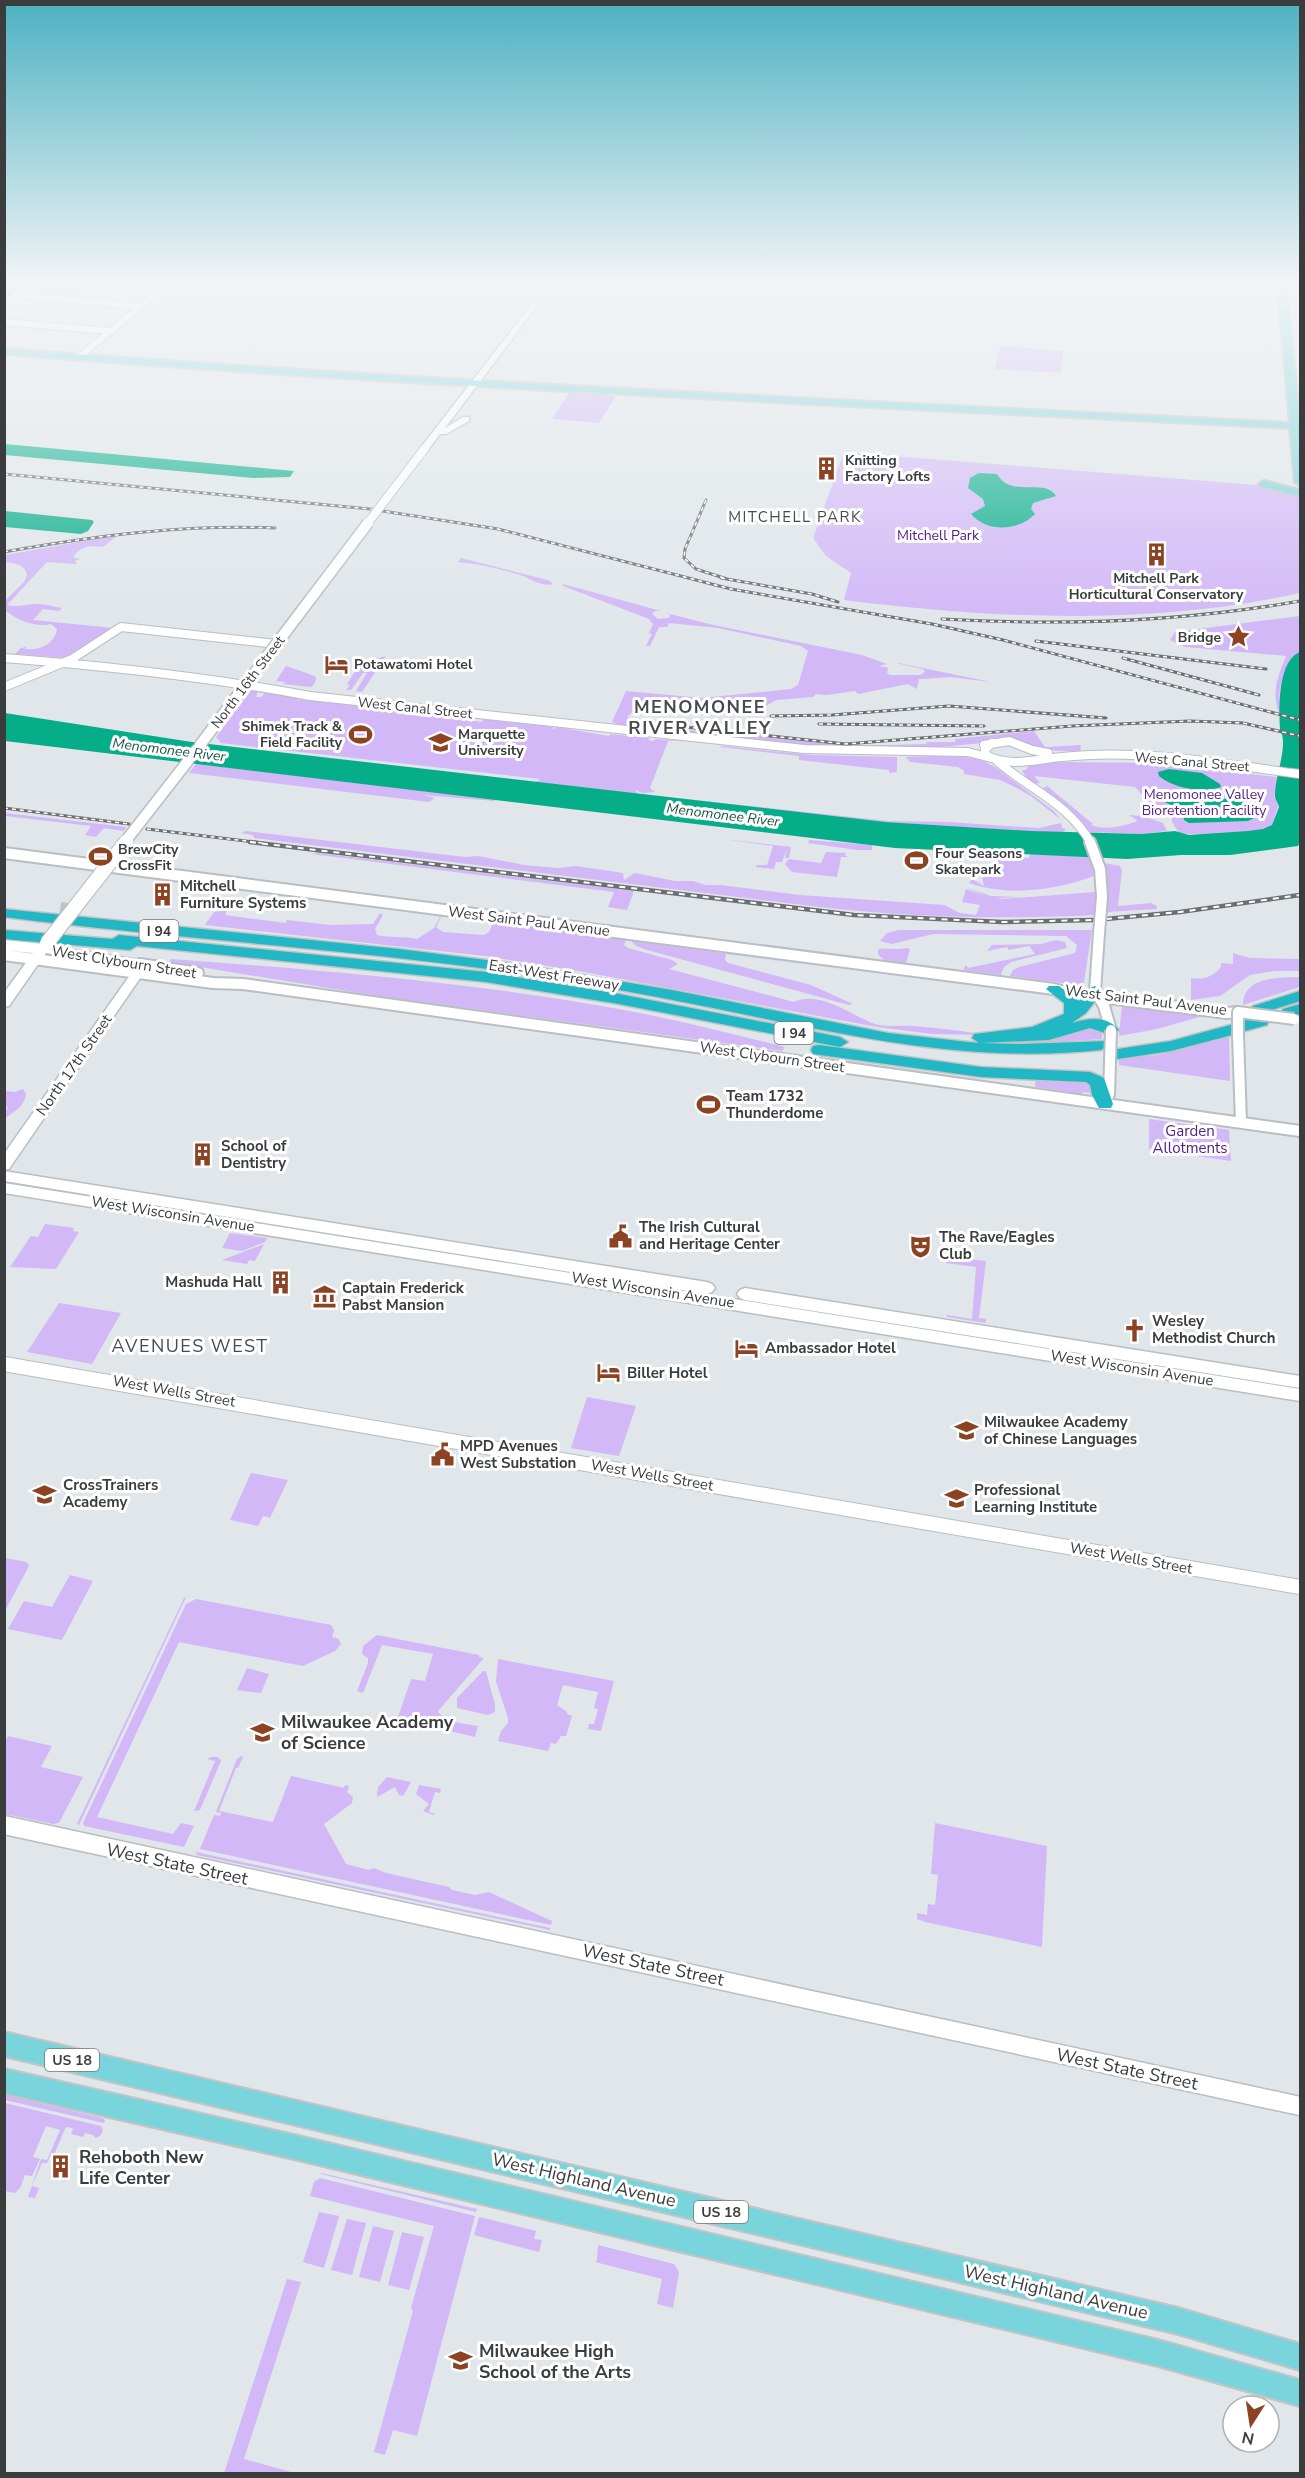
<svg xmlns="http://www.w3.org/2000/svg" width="1305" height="2478" font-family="'Nunito Sans',sans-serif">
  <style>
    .green { fill: #d2b8f7 }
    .water { fill: #06ad89 }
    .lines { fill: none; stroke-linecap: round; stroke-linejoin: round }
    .motorway-tunnel { stroke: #bfc4c8; stroke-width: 16; stroke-dasharray: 16 8; stroke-linecap: butt }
    .tertiary-far4-casing { stroke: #b8bec1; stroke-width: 8 }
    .tertiary-far3-casing { stroke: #b8bec1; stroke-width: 10 }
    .tertiary-far2-casing { stroke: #b8bec1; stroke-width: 14 }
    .tertiary-far1-casing { stroke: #b8bec1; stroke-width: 16 }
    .tertiary-casing { stroke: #b8bec1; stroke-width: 21 }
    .secondary-casing { stroke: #b8bec1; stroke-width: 3 }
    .primary-casing { stroke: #c4c4c5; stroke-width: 4 }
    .motorway-casing { stroke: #c4c4c5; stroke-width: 3 }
    .tertiary-far4 { stroke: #fff; stroke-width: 6 }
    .tertiary-far3 { stroke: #fff; stroke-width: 8 }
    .tertiary-far2 { stroke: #fff; stroke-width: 10 }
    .tertiary-far1 { stroke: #fff; stroke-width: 14 }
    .tertiary { stroke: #fff; stroke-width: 18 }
    .secondary { fill: #fff; fill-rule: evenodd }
    .primary { fill: #7ad4dc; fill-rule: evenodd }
    .motorway { fill: #21b7c4; fill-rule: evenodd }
    .rail-far1-casing { stroke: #6c6f72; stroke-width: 3 }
    .rail-casing { stroke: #6c6f72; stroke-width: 4.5 }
    .rail-far1 { stroke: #fff; stroke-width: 1.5; stroke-dasharray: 4; stroke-linecap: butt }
    .rail { stroke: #fff; stroke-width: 2; stroke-dasharray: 6; stroke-linecap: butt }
    .tertiary-bridge-casing { stroke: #b8bec1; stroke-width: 14; stroke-linecap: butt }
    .secondary-bridge-far2-casing { stroke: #b8bec1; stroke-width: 10; stroke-linecap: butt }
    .secondary-bridge-far1-casing { stroke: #b8bec1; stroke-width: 13; stroke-linecap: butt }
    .secondary-bridge-casing { stroke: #b8bec1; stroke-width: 16; stroke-linecap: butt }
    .tertiary-bridge { stroke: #fff; stroke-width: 10 }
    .secondary-bridge-far2 { stroke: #fff; stroke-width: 8 }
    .secondary-bridge-far1 { stroke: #fff; stroke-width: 10 }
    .secondary-bridge { stroke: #fff; stroke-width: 14 }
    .labels { text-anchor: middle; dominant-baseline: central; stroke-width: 6; stroke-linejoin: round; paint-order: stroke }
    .far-poi-label { font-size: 14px; font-weight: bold; fill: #3a3c3e; stroke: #fff; text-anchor: start }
    .far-park-label { font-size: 14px; fill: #552085; stroke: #fff }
    .far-street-label { font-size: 14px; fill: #3a3c3e; stroke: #fff }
    .far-water-label { font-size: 14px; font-style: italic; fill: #1c5343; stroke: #fff }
    .shield { fill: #fff; stroke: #757678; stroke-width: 1.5 }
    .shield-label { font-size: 14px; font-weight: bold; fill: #3a3c3e }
    .far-quarter-label { font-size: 15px; letter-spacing: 1.5px; fill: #474b4f; stroke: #fff }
    .poi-label { font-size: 15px; font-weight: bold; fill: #3a3c3e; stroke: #fff; text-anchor: start }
    .street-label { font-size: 15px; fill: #3a3c3e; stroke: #fff }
    .park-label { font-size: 15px; fill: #552085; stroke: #fff }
    .far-district-label { font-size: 18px; font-weight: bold; letter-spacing: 1.5px; fill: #474b4f; stroke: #fff }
    .quarter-label { font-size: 18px; letter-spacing: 1.5px; fill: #474b4f; stroke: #fff }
    .near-poi-label { font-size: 18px; font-weight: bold; fill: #3a3c3e; stroke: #fff; text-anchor: start }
    .near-street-label { font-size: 18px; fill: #3a3c3e; stroke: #fff }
  </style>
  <rect width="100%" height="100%" fill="#e0e6ea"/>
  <path class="green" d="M40 278 98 280 74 298 17 294Z
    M1000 346 1063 351 1061 373 995 369Z
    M570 392 616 396 599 423 552 419Z
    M844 452 1269 486 1299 495 1300 593C1151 626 995 619 844 600L851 573 826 556 813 538Z
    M118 535 103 547C88 545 81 547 73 557L80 559 74 561 77 563 75 564 47 562 7 605C19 608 26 604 37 604 47 604 53 607 62 608L59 611 43 609 33 620 113 628 64 658 15 654 21 648 26 647 25 649C39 651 55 644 57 629L51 624C36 628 16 620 5 610V601L24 582 27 575C25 564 14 563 5 562V555Z
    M461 558 548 580 553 584C542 587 532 580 523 576 502 569 479 564 458 562Z
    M563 584 661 611H655L652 614 658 619 669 618 670 615 666 613 713 625 862 655 887 664 879 666 888 668 887 673 890 675H920L925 672 923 669 896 663H898L991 682 950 677 922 679H919L917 689 908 684 858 694 855 691 827 695 816 694 813 697 776 700 757 711 741 715 713 711 720 706 719 702 715 700 688 709 686 708 687 704 650 700 648 705 633 701 638 707 627 717 641 720 628 721V723L658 725 661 729 620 725 612 722 626 691 702 698 791 689 798 685 808 651 801 646 718 628 669 623 667 627H659L650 646H646L652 634 649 633 653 624 649 619 563 586Z
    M1300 616V652C1289 656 1283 675 1280 690 1278 698 1282 706 1279 713 1271 691 1278 677 1286 656L1185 647 1170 640 1175 632Z
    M386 656 362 692 356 691 367 673H363L351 690H346L350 685 347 684 360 664Z
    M286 666 312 675 316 677 315 683 311 687 283 684 285 682 276 681Z
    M252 689 258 691 256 697H261L265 693 298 698 297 701 300 699 457 717V719L482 722 483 719 553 727V730L556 727 609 736 610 734 650 738 648 740 654 741 655 739 681 741H668L650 788 655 792 643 793 635 790 638 794 889 821 946 822V824L947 822 1039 828 1061 823 1062 828 1066 829 1062 833 880 822 211 744 536 782 540 779 221 743 216 737Z
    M676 729 861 746 926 744 927 742H955V739L1034 731 1045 747 1081 745 1080 752 1046 750 983 743 940 747 813 746 673 730Z
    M723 746 812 755 897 757V772L889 773V770L799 760V756L720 747Z
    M933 756 965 757 981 760 995 767 1054 811 1060 819 1031 796 1013 786 1000 780 964 774V771L958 767 910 762 906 757Z
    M1052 762 1149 763 1277 777 1274 798 1279 803 1272 825C1257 836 1199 836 1179 833L1172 822V814L1149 802 1135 787 1034 776 1040 783 1034 784 1026 778 1022 770H1026L1029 765Z
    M196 764 495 799V801L422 795 435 798 429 802 189 773Z
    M1047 786 1093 824 1091 825C1106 831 1121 826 1136 822L1137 820 1129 815 1141 816 1142 811 1148 810 1149 818 1163 823 1167 831 1141 834 1089 832 1069 808 1041 789Z
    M4 813H5L126 827 124 831 104 828 96 837 85 835 91 826 5 816Z
    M246 831 465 857 478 856 524 865 558 868 576 866 623 873 624 880 635 873 675 881H693L705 885H721L800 895 944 905 960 913 976 915 980 905 962 902 966 889 986 896 968 888 991 896 1021 897 997 898 1002 899 1095 892 1096 894 1094 915C999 920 905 917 811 906L254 838 253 835 241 833Z
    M723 839 791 847 789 858H785L787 848 782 862H776L774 869 756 867 757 865H767L773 846Z
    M809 840 872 845V850H857L808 843Z
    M826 852 846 853 845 856 849 857H841L837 877 792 872 785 864 789 859 821 863Z
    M318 853 634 891 627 910 608 907 614 892 312 854Z
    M1030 854 1091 857 1094 876C1057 890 1008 897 969 883L972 879 984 886 982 878 993 870 991 856 1029 858Z
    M1104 863 1120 866 1122 870 1118 906 1151 903 1157 906V909L1106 912 1108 882Z
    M227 910 225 915 285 923 287 920 330 925 373 924 380 913 383 915 375 929 377 935C391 938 403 936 417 939L434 928 440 917 434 915 447 916 441 917 436 927 443 932 484 935 489 932 493 924 455 919 454 917 626 940 624 945 628 948 672 960 678 964 669 969 794 1002C818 990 850 1014 872 1023 885 1028 900 1025 913 1026 936 1028 961 1030 983 1035L932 1034 877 1027 584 972 485 956 205 925 214 912Z
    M899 930H1092L1084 982 1077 985 1010 976 1013 970 1019 967 1075 953 1077 945 1066 936 933 934 892 944 880 941 887 933Z
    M1056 940 1065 942 1067 948 1011 962 1004 967 1001 975 963 970 966 965 968 968 1035 954 1029 946 1009 950 1007 947 987 951 992 945 1041 944Z
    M632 942V941L863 972 726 954 725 960 728 963 811 985 853 1004 849 1005 647 950 636 946Z
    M907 948 910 949 906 963 884 960 878 954V949C888 948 897 950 907 948Z
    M1233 953 1250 958 1300 959V971H1274L1250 975 1220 996 1191 1000V978C1204 980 1213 977 1221 967V963L1233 964Z
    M171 959C319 970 467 982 613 1008 671 1018 728 1033 785 1047L782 1051 377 996 170 962Z
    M1300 977V987L1243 1005C1243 976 1279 978 1300 977Z
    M1122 1004 1210 1014 1157 1029 1119 1036Z
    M1085 1027 1102 1030V1039L1039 1043 995 1041Z
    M1229 1037 1230 1081 1119 1065V1059L1159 1055Z
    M1036 1079H1079L1089 1083 1092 1089 1091 1093 1083 1092 1082 1094 1035 1087Z
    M23 1089 26 1094C25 1106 13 1113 5 1118V1112L8 1107 5 1106V1091L15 1092Z
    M1149 1119 1229 1130 1231 1161 1149 1149Z
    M45 1224 74 1228 73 1231 79 1232 56 1269 10 1267 31 1236 38 1237Z
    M230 1233 267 1238 265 1242 242 1251 222 1248Z
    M264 1244 255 1261 249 1260 247 1264 222 1260Z
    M947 1257 986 1261 979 1318 986 1319V1323L947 1317V1315L972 1319 976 1267 946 1263Z
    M59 1303 121 1313 92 1364 27 1352Z
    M587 1397 636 1406 619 1456 571 1448Z
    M251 1473 288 1480 270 1518 263 1516 258 1526 230 1520Z
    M5 1558 27 1562 29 1566 5 1611Z
    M70 1575 93 1581 62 1640 8 1629 24 1601 52 1607Z
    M186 1597 79 1825 77 1824 184 1598Z
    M196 1599 331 1625 334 1630 332 1637 339 1639 341 1644 335 1651 303 1666 179 1642 97 1817 173 1834 181 1823 194 1826 184 1847 84 1826 83 1823 186 1604Z
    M377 1635 479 1655V1657L484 1658 438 1711C444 1722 465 1724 478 1726L475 1737 408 1721 396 1723 411 1679 425 1681 433 1654 382 1645 363 1693 357 1691 368 1663V1658L362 1654 363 1646Z
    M498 1659 614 1681 601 1731 588 1729 589 1724H594L598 1709 594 1708 598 1692 563 1685 557 1705 567 1712V1714L572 1716 566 1736H561L556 1744 551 1743 548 1751 498 1741 501 1731 508 1723V1718L496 1681Z
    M247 1668 269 1674 261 1693 237 1690Z
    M483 1671H486L495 1705V1712L488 1715 457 1708V1698Z
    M8 1736 52 1746 41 1767 83 1777 59 1823 53 1824 5 1814 4 1743Z
    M241 1756 243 1757 238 1768H236L219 1811 273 1822 291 1776 344 1788 345 1785 349 1786 347 1792 353 1797 352 1803 324 1824 346 1864 369 1870 374 1868 386 1873 449 1887 452 1890 475 1895 489 1892 552 1921 551 1925 200 1849 214 1815 220 1816 221 1813 216 1812 237 1759Z
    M211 1757H218L221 1761 200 1810 194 1811 215 1761 207 1759Z
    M387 1777 411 1782 403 1796 399 1795 395 1787 377 1797 378 1787Z
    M419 1785 441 1789 440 1793 435 1792 429 1812 435 1814 434 1815 423 1811 429 1804 416 1794Z
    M935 1823 1047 1846 1042 1947 925 1922 917 1919V1913L927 1915 928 1904 935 1905 938 1875 931 1874Z
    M196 1852 550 1928V1930L197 1855Z
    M5 2095 102 2118 105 2120 104 2123 5 2100Z
    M5 2103 101 2126 103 2130 100 2136 96 2138 93 2135 85 2133 83 2137 71 2134 73 2128 66 2127 53 2157 50 2156 47 2163H42L32 2186 39 2188 35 2198 28 2197 41 2159 47 2160 60 2130 46 2126 33 2157 40 2159 32 2176 25 2175 20 2188 15 2193 5 2191Z
    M321 2173 477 2209 476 2212 321 2174Z
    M320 2178 475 2216 417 2436 393 2430 385 2455 374 2452 413 2311 411 2308 434 2226 310 2196 314 2182Z
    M319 2212 339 2216 324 2268 303 2262Z
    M479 2217 536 2231 534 2239 542 2240 539 2252 474 2235Z
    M347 2219 366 2223 352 2275 331 2270Z
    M373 2226 394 2231 380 2282 359 2277Z
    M402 2232 424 2237 409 2290 388 2285Z
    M598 2245 674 2264 679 2272 673 2308 657 2304 662 2279 595 2262 597 2260Z
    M287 2279 301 2282 244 2459 295 2473H224Z"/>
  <path class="water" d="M4 444H5L294 471 290 477 253 478 5 455Z
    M979 473 997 474C1011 499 1045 477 1056 496L1033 503 1031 509 1035 514C1019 531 987 533 971 514L985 506 983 499 968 488 970 478Z
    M5 511 92 520 94 522 88 531 81 534 5 527Z
    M1300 652V842L1298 846 1230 855H1181L1127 859 895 848 5 741V713L192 742 885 822 1032 831 1141 834 1175 831 1189 835 1248 831 1263 829 1272 825 1279 807C1278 802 1274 799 1275 794 1275 776 1289 744 1280 730 1279 711 1277 661 1300 652Z
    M1169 769 1202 773 1220 784 1221 787C1201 793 1175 789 1159 776L1158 772Z
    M1159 791 1187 801 1208 797 1251 802 1255 805 1256 810 1254 818 1248 821 1189 823 1184 820C1183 804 1162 804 1151 795L1152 792Z"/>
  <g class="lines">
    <path class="motorway-tunnel" d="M60 910 81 913"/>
    <defs>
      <path id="tertiary-far4" d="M4 300 11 295 140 306
        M4 322 110 331
        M79 357 175 278"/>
      <path id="tertiary-far3" d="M4 658C107 666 209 677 310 696L804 749 968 752 991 758
        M4 687 72 659 121 627 277 644
        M992 743 985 750 986 755C1009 768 1037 759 1062 757 1141 748 1222 764 1300 774
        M984 745 1009 741 1032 750 1048 753
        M997 761C1030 790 1067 802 1091 843"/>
      <path id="tertiary-far2" d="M1090 842 1100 869 1102 897
        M4 853 1054 989 1068 993 1227 1013 1238 1012
        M1099 933 1095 991 1104 1006 1111 1030
        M4 945 42 949
        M4 955 213 983 243 984 1300 1131
        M140 964 198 973
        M1238 1035 1241 1122
        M1105 1104 1109 1094 1110 1062"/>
      <path id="tertiary-far1" d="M4 1364 1300 1587"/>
      <path id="tertiary" d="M4 1825 1300 2106"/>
      <path id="secondary" d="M552 278H558L445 428 463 417H469V421L446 434H440L428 450H422V446Z
        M1077 278H1108L1300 289V293L1080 280Z
        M200 742 205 745 204 747 192 763H184C183 757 193 744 200 742Z
        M47 939 53 943 51 947 140 960 144 961 147 968 9 1169 4 1170V1154L135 968 46 953 9 1006 4 1007V993L38 946Z
        M4 1171 707 1282 712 1284 715 1288 712 1292 707 1294 4 1181Z
        M4 1183 1300 1389V1401L4 1193Z
        M745 1288 1300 1376V1388L745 1300 740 1298 737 1294 740 1290Z"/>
      <path id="primary" d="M1277 278H1285L1300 423V485L1295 482 1290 428C862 406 433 388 4 354V349C432 382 861 401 1290 423Z
        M1264 481 1300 490V496L1261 486 1259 484Z
        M4 2032 1178 2308 1300 2344V2370L1178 2334 4 2056Z
        M4 2069 294 2135 1158 2340 1300 2380V2406L1158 2366 294 2159 4 2093Z"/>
      <path id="motorway" d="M4 292 15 295 4 298Z
        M4 909 399 949 510 963 672 990 888 1033 968 1042 979 1043 972 1038 974 1034 1032 1027 1064 1014V1003L1046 989 1049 986H1059L1079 1001 1090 988 1095 986 1103 991 1086 1013 1072 1023C1088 1018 1107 1015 1119 1030L1111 1035 1090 1028 1049 1040 981 1043 1021 1044 1107 1041 1109 1045 1101 1050C988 1062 886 1043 776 1021 705 1006 634 992 563 980 378 950 190 941 4 917Z
        M4 930 112 939 119 935 486 972 619 994 840 1037 848 1042 840 1047 619 1004 486 982 137 946 130 950 4 939Z
        M1300 991V1001L1259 1014 1251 1009 1253 1006Z
        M1300 1004V1014L1289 1017 1281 1012 1283 1009Z
        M1261 1016 1269 1021 1267 1025 1245 1031 1237 1026 1239 1022Z
        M1230 1025 1236 1026 1238 1030 1236 1034 1171 1051 1118 1059 1112 1058 1110 1054 1112 1050 1118 1049 1171 1041Z
        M819 1045 981 1067 1090 1072 1104 1078 1113 1104 1111 1108H1099L1092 1095 1090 1085 1086 1082 981 1077 813 1054 811 1050 813 1046Z"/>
    </defs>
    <use href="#tertiary-far4" class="tertiary-far4-casing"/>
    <use href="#tertiary-far3" class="tertiary-far3-casing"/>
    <use href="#tertiary-far2" class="tertiary-far2-casing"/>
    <use href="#tertiary-far1" class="tertiary-far1-casing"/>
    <use href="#tertiary" class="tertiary-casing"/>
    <use href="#secondary" class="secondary-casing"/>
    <use href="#primary" class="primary-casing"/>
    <use href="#motorway" class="motorway-casing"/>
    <use href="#tertiary-far4" class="tertiary-far4"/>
    <use href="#tertiary-far3" class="tertiary-far3"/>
    <use href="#tertiary-far2" class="tertiary-far2"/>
    <use href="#tertiary-far1" class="tertiary-far1"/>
    <use href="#tertiary" class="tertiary"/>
    <use href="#secondary" class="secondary"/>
    <use href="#primary" class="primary"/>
    <use href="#motorway" class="motorway"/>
    <defs>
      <path id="rail-far1" d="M4 474 370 509 498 529 731 589 932 624 1003 640 1300 720
        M706 500 685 549 684 558 696 569 727 579
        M4 552C94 536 183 524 275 528
        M721 578 812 594 838 602
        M942 619C1063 626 1181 622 1300 601
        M1036 641 1266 669
        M1123 658 1259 695
        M771 716 832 715 949 706 1106 718
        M819 724 984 726
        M685 727 846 744 1072 726 1190 721 1243 723 1300 736
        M4 808 129 824
        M147 829 262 843"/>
      <path id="rail" d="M250 842 854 915 1002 922 1093 920
        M1106 919 1180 912 1300 895"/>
    </defs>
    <use href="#rail-far1" class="rail-far1-casing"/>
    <use href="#rail" class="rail-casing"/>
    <use href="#rail-far1" class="rail-far1"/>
    <use href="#rail" class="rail"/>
    <defs>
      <path id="tertiary-bridge" d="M1099 933 1102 897
        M1238 1035V1012L1294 1019
        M1110 1062 1111 1030"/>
      <path id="secondary-bridge-far2" d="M367 524 425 448"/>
      <path id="secondary-bridge-far1" d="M200 745 368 523
        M124 843 188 761"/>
      <path id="secondary-bridge" d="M47 943 126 842"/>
    </defs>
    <use href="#tertiary-bridge" class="tertiary-bridge-casing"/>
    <use href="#secondary-bridge-far2" class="secondary-bridge-far2-casing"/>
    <use href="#secondary-bridge-far1" class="secondary-bridge-far1-casing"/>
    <use href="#secondary-bridge" class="secondary-bridge-casing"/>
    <use href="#tertiary-bridge" class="tertiary-bridge"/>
    <use href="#secondary-bridge-far2" class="secondary-bridge-far2"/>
    <use href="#secondary-bridge-far1" class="secondary-bridge-far1"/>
    <use href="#secondary-bridge" class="secondary-bridge"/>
  </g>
  <linearGradient id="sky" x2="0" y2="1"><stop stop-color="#4db1c2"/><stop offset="0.45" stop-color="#f1f4f6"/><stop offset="1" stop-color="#f1f4f6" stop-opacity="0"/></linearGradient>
  <rect width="1305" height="624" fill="url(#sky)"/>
  <defs>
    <symbol id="building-bare" viewBox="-9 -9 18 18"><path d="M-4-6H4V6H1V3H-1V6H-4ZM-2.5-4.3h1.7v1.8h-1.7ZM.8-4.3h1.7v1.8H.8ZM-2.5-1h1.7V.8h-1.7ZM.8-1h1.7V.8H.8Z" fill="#8b4323" stroke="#fff" stroke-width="2.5" paint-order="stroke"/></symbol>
    <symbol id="sight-bare" viewBox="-9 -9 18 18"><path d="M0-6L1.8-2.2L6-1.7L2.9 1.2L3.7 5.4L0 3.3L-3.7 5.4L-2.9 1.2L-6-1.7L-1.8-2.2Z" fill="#8b4323" stroke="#fff" stroke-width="2.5" paint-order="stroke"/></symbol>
    <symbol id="hotel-bare" viewBox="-9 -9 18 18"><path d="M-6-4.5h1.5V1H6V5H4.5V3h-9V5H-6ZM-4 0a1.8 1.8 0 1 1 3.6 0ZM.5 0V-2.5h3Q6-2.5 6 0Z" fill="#8b4323" stroke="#fff" stroke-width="2.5" paint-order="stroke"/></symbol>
    <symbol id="stadium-bare" viewBox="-9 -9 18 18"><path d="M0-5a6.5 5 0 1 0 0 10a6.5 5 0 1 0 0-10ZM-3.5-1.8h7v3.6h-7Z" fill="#8b4323" stroke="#fff" stroke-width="2.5" paint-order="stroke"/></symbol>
    <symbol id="university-bare" viewBox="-9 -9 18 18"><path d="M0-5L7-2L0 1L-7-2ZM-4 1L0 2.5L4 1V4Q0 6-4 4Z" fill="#8b4323" stroke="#fff" stroke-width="2.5" paint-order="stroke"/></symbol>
    <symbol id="civic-bare" viewBox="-9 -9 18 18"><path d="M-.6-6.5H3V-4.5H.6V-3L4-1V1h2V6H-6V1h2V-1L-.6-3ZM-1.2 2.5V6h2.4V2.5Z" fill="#8b4323" stroke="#fff" stroke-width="2.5" paint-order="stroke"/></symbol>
    <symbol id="theatre-bare" viewBox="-9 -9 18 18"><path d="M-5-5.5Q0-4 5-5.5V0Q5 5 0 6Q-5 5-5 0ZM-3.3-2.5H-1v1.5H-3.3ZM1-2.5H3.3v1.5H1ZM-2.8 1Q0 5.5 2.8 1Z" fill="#8b4323" stroke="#fff" stroke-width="2.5" paint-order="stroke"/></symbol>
    <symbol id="museum-bare" viewBox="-9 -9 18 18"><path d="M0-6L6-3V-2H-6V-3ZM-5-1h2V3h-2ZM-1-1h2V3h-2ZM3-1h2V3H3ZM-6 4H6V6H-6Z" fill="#8b4323" stroke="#fff" stroke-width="2.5" paint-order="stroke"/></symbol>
    <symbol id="church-bare" viewBox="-9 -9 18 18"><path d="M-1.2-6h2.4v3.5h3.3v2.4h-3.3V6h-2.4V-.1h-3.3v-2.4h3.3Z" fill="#8b4323" stroke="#fff" stroke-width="2.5" paint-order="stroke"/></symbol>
    <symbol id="school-bare" viewBox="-9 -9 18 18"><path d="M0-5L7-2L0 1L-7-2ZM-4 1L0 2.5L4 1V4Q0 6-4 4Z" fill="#8b4323" stroke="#fff" stroke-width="2.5" paint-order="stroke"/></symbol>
  </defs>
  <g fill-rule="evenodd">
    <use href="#building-bare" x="810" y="452" width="33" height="33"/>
    <use href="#building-bare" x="1140" y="538" width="33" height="33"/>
    <use href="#sight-bare" x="1222" y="620" width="33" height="33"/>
    <use href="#hotel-bare" x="320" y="648" width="33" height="33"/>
    <use href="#stadium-bare" x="344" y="718" width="33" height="33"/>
    <use href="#university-bare" x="424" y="726" width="33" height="33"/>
    <use href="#stadium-bare" x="84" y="840" width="33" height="33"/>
    <use href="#stadium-bare" x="900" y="844" width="33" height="33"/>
    <use href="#building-bare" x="146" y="878" width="33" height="33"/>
    <use href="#stadium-bare" x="692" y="1088" width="33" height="33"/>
    <use href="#building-bare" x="186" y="1138" width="33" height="33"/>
    <use href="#civic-bare" x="604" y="1220" width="33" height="33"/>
    <use href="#theatre-bare" x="904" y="1230" width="33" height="33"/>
    <use href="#building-bare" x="264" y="1266" width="33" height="33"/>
    <use href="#museum-bare" x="308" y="1280" width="33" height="33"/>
    <use href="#church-bare" x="1118" y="1314" width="33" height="33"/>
    <use href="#hotel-bare" x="730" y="1332" width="33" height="33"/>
    <use href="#hotel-bare" x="592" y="1356" width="33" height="33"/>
    <use href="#school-bare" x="950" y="1414" width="33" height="33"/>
    <use href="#civic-bare" x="426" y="1438" width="33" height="33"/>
    <use href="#school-bare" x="28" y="1478" width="33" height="33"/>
    <use href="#school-bare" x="940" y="1482" width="33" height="33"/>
    <use href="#school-bare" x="246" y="1716" width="33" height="33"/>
    <use href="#building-bare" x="44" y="2150" width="33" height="33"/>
    <use href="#school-bare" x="444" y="2344" width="33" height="33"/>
  </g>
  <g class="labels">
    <g class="far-poi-label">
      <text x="845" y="460">Knitting<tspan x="845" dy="16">Factory Lofts</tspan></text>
      <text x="1156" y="578" text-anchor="middle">Mitchell Park<tspan x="1156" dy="16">Horticultural Conservatory</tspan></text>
      <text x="1221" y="637" text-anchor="end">Bridge</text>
      <text x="354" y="664">Potawatomi Hotel</text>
      <text x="342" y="726" text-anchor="end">Shimek Track &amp;<tspan x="342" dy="16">Field Facility</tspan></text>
      <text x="458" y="734">Marquette<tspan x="458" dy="16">University</tspan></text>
      <text x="118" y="849">BrewCity<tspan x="118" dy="16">CrossFit</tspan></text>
      <text x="935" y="853">Four Seasons<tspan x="935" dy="16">Skatepark</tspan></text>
    </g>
    <g class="far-park-label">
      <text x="938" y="535">Mitchell Park</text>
      <text x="1204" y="794">Menomonee Valley<tspan x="1204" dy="16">Bioretention Facility</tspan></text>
    </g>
    <g class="far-street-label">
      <text transform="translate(248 682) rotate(-53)">North 16th Street</text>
      <text transform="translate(415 708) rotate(6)">West Canal Street</text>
      <text transform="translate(1192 762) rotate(5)">West Canal Street</text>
    </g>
    <g class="far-water-label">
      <text transform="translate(169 750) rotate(7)">Menomonee River</text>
      <text transform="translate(723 815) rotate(7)">Menomonee River</text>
    </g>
    <g class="shield">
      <rect x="139.5" y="920" width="39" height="22" rx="4.5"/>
      <rect x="774.5" y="1022" width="39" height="22" rx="4.5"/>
      <rect x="45" y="2049" width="54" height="22" rx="4.5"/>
      <rect x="694" y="2201" width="54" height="22" rx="4.5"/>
    </g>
    <g class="shield-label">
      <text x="159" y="931">I 94</text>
      <text x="794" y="1033">I 94</text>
      <text x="72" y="2060">US 18</text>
      <text x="721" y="2212">US 18</text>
    </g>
    <g class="far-quarter-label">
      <text x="795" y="517">MITCHELL PARK</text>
    </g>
    <g class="poi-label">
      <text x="180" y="886">Mitchell<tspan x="180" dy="17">Furniture Systems</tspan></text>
      <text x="726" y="1096">Team 1732<tspan x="726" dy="17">Thunderdome</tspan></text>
      <text x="221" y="1146">School of<tspan x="221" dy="17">Dentistry</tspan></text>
      <text x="639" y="1227">The Irish Cultural<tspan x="639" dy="17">and Heritage Center</tspan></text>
      <text x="939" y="1237">The Rave/Eagles<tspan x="939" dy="17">Club</tspan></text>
      <text x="262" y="1282" text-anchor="end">Mashuda Hall</text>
      <text x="342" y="1288">Captain Frederick<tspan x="342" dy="17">Pabst Mansion</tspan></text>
      <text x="1152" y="1321">Wesley<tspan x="1152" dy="17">Methodist Church</tspan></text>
      <text x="765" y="1348">Ambassador Hotel</text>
      <text x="627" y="1373">Biller Hotel</text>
      <text x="984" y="1422">Milwaukee Academy<tspan x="984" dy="17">of Chinese Languages</tspan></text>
      <text x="460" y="1446">MPD Avenues<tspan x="460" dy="17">West Substation</tspan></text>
      <text x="63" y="1485">CrossTrainers<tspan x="63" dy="17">Academy</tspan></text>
      <text x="974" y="1490">Professional<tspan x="974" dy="17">Learning Institute</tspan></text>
    </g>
    <g class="street-label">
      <text transform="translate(529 921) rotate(7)">West Saint Paul Avenue</text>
      <text transform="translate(124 962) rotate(9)">West Clybourn Street</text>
      <text transform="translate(554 975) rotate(9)">East-West Freeway</text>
      <text transform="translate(1146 1000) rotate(7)">West Saint Paul Avenue</text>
      <text transform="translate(772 1057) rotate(8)">West Clybourn Street</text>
      <text transform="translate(74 1065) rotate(-55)">North 17th Street</text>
      <text transform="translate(173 1214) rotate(9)">West Wisconsin Avenue</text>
      <text transform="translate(653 1290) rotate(9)">West Wisconsin Avenue</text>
      <text transform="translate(1132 1368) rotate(9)">West Wisconsin Avenue</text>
      <text transform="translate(174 1391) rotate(10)">West Wells Street</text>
      <text transform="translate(652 1475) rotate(10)">West Wells Street</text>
      <text transform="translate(1131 1558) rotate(10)">West Wells Street</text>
    </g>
    <g class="park-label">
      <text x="1190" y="1131">Garden<tspan x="1190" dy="17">Allotments</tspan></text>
    </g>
    <g class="far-district-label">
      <text x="700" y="707">MENOMONEE<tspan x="700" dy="21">RIVER VALLEY</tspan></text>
    </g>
    <g class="quarter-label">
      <text x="190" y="1346">AVENUES WEST</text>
    </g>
    <g class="near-poi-label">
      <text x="281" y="1722">Milwaukee Academy<tspan x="281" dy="21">of Science</tspan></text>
      <text x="79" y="2157">Rehoboth New<tspan x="79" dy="21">Life Center</tspan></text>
      <text x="479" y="2351">Milwaukee High<tspan x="479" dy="21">School of the Arts</tspan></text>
    </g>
    <g class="near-street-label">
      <text transform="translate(177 1864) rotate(12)">West State Street</text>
      <text transform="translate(653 1965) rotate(12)">West State Street</text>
      <text transform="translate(1127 2069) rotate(12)">West State Street</text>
      <text transform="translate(584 2180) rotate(13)">West Highland Avenue</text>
      <text transform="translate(1056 2292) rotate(13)">West Highland Avenue</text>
    </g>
  </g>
  <rect width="1305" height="2478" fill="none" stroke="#3a3c3e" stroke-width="12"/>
  <g transform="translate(1251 2424) rotate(192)"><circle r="28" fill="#ffffff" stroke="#b0b1b2" stroke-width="1.5"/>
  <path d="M0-4.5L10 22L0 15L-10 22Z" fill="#8b4323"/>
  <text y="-9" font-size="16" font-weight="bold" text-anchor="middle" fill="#3a3c3e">N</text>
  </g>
</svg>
